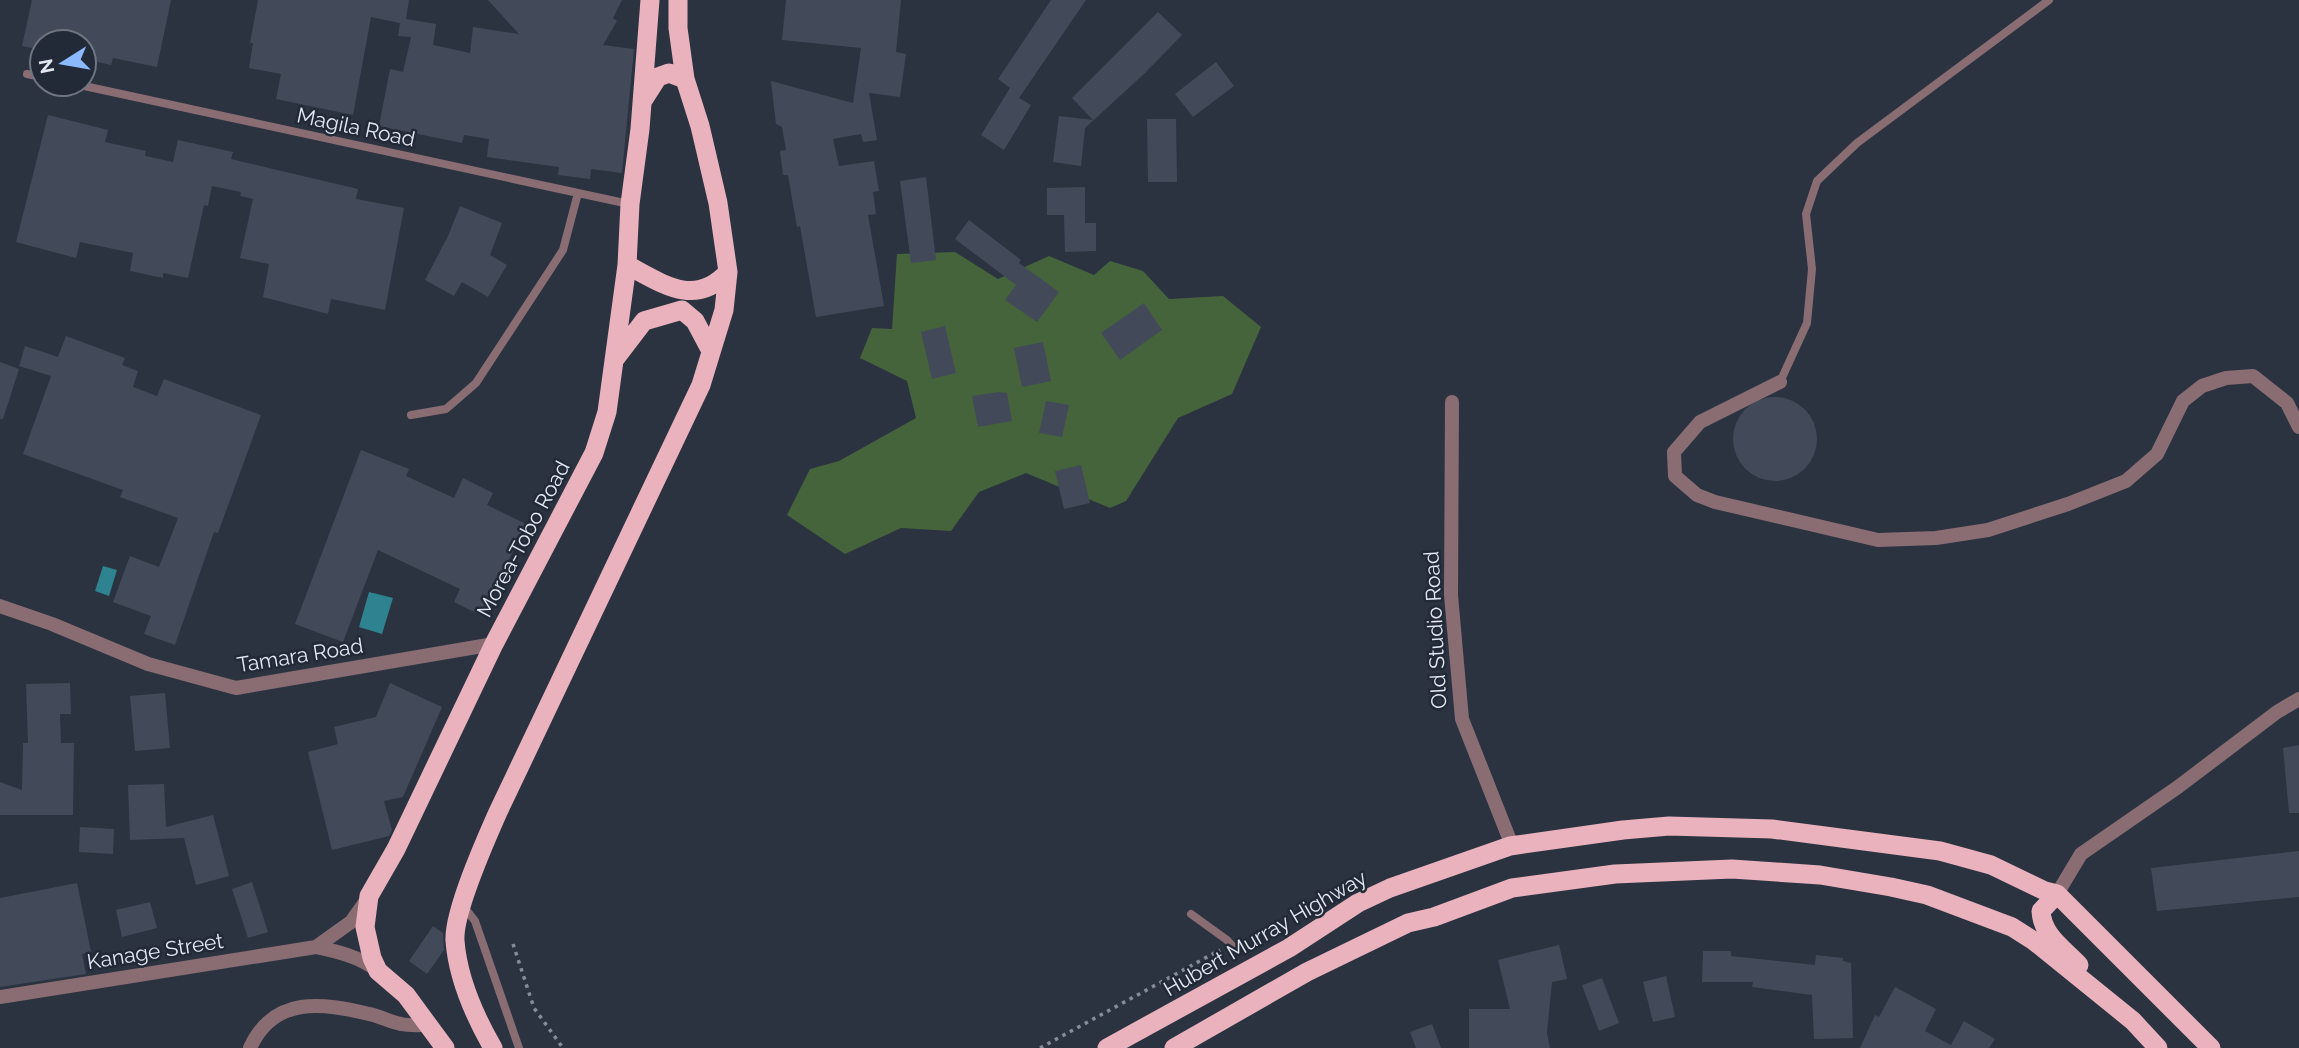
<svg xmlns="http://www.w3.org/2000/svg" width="2299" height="1048" font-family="Raleway,sans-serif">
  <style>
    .green { fill: #45643b }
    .water { fill: #2f828f }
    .building { fill: #424a59 }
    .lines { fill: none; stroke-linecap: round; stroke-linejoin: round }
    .path { stroke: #868d98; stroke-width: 3.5; stroke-dasharray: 3.5 5; stroke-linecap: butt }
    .service { stroke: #896d72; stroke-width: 8 }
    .minor { stroke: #896d72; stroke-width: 14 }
    .trunk { stroke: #eab2bd; stroke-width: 19 }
    .labels { text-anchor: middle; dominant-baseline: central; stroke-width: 5; stroke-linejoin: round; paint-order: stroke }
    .street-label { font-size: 21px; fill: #e2e8f1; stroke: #222937 }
  </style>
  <rect width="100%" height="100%" fill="#2b3341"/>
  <path class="green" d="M955 252 998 279 1049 256 1094 275 1110 261 1143 271 1169 299 1223 296 1261 327 1232 394 1178 418 1126 501 1110 508 1026 473 979 492 951 531 901 528 845 554 787 515 810 469 839 461 916 418 907 381 860 358 872 328 892 329 897 254Z"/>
  <path class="water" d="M103 566 117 570 109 596 95 591Z
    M369 592 393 598 382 634 359 627Z"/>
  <path class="building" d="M32 0H171L157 67 113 58 111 65 84 59V42H42V50L22 46Z
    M258 0H409L406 19 436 24 433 45 470 53 473 27 519 34 488 0H622L613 18 617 21 603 45 634 49 622 173 591 169 590 179 558 175 559 167 487 157 489 139 464 135 462 143 379 126 390 69 403 72 411 37 398 36 400 23 371 17 353 115 276 99 281 74 249 68 253 43H250Z
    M786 0H901L896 52 906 54 900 97 869 93 877 140 863 142 861 134 833 139 839 166 874 161 879 191 873 192 876 214 868 215 884 306 816 317 800 226 797 227 788 175H783L780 151 786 150 782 127 776 124 771 81 853 103 861 48 782 40Z
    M1051 0H1086L1019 98 1031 105 1004 150 981 135 1010 88 998 79Z
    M1158 12 1182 35 1145 73 1085 128 1081 166 1053 162 1059 116 1093 120 1072 98Z
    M1216 62 1234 86 1193 117 1175 94Z
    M48 115 108 130 105 142 146 151 145 156 173 162 178 140 233 152 231 159 358 189 356 199 404 208 385 310 331 299 328 314 263 297 269 264 240 258 253 199 240 196 241 192 212 186 208 206 204 205 188 278 163 273V278L130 271 133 253 80 242 76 258 16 242Z
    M1147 119H1176L1177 182H1148Z
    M926 177 936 260 911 263 900 181Z
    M1085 187V223H1096V251L1065 252 1064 215H1047V188Z
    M460 206 502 223 490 255 507 265 488 297 462 282 454 296 425 280 448 236Z
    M969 220 1021 260 1019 263 1059 292 1037 322 1005 300 1016 285 955 239Z
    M1144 303 1162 330 1120 360 1101 333Z
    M945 326 956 373 932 379 921 332Z
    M66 336 125 358 122 365 138 371 133 387 157 396 164 379 261 415 218 533 214 532 175 645 144 634 151 616 113 602 130 556 159 567 178 518 120 497 123 490 23 454 51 376 19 366 25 346 58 357Z
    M1043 342 1051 381 1022 387 1014 348Z
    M0 362 19 369 3 419H0Z
    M999 392 1007 393 1012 421 978 427 972 396Z
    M1733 439a42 42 0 1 1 84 0a42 42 0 1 1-84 0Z
    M1046 401 1069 405 1062 437 1039 433Z
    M361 450 409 469 406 476 454 498 463 478 493 493 487 505 526 524 482 616 454 602 460 589 378 550 343 642 295 624Z
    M1081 465 1090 503 1064 509 1055 471Z
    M70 683 71 714H60L61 743H74L73 815H0V782L22 790 23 743H28L26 684Z
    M390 683 442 707 403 797 384 801 392 830 389 836 332 850 308 752 338 744 334 727 376 717Z
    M165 693 170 748 135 751 130 696Z
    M2299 745V813H2289L2283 748Z
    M164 784 166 827 213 815 229 876 196 885 184 838 130 840 128 785Z
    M80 827 114 829 113 854 79 852Z
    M2299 851V897L2157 911 2151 868Z
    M252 882 268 932 248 938 232 889Z
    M77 883 91 952 82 954 86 974 0 987V898Z
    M150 902 157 928 122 937 116 910Z
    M433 926 443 933 444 950 427 974 409 961Z
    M1559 945 1567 979 1552 982 1547 1033 1550 1048H1469V1009H1510L1498 960Z
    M1703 951H1731V956L1815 965 1816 955 1843 958V961L1851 963 1853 1038 1814 1039 1812 995 1752 987 1753 982H1702Z
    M1666 976 1675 1017 1653 1022 1643 982Z
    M1602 978 1619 1023 1599 1031 1582 985Z
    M1895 987 1936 1009 1925 1031 1951 1045 1964 1021 1995 1039 1989 1048H1860L1875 1015 1879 1017Z
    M1432 1024 1441 1048H1416L1410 1032Z"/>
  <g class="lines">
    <path class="path" d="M513 944 534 1008 563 1048
      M1040 1048 1220 950"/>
    <path class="service" d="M27 74 42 77
      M75 84 629 204
      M1780 382 1807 323 1812 269 1806 214 1817 181 1857 143 2049 0
      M411 415 446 409 476 383 563 250 578 193
      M464 907 475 921 519 1048
      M1191 914 1227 940 1235 949"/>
    <path class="minor" d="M1780 382 1700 422 1674 452 1675 476 1697 495 1715 502 1878 540 1936 538 1988 530 2068 504 2126 481 2157 454 2183 401 2202 386 2226 378 2253 376 2287 403 2299 427
      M1452 402 1451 595 1462 719 1509 838 1510 846
      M0 606 52 624 148 664 236 688 494 644
      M2057 894 2081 854 2178 787 2277 712 2299 699
      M316 947 351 922 368 898
      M0 997 316 947C339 952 358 956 377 970
      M250 1048C274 995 323 1003 369 1014 380 1016 390 1022 401 1024 410 1026 420 1025 429 1025"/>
    <path class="trunk" d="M644 99 658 77 669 73 685 79
      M627 265C663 284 695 308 728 272
      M615 359 644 321 682 310 695 321 711 351
      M2057 894 2041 911C2042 935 2063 948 2079 965
      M445 1048 406 995 378 971 372 958 365 927 369 896 396 849 494 644 594 453 607 412 627 265 630 204 640 129 650 0
      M493 1048C474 1015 458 979 455 941 453 913 486 839 498 812L701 385 724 310 728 272 718 203 700 126 685 79 678 28V0
      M1107 1048 1289 948 1358 903 1390 888 1510 846 1623 830 1669 826 1772 829 1940 851 1991 865 2045 891 2057 894 2211 1048
      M1174 1048 1307 972 1408 923 1434 917 1512 888 1615 874 1732 869 1820 875 1891 887 1927 895 2012 927 2034 941 2133 1021 2158 1048"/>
  </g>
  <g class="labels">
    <g class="street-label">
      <text transform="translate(356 127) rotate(12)">Magila Road</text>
      <text transform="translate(523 539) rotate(-62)">Morea-Tobo Road</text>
      <text transform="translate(1435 630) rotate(-93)">Old Studio Road</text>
      <text transform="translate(300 655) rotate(-9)">Tamara Road</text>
      <text transform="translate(1265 933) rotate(-30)">Hubert Murray Highway</text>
      <text transform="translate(155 951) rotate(-9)">Kanage Street</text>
    </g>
  </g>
  <g transform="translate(63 63) rotate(259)"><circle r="33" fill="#222937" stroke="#6f7581" stroke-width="2"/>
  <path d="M0-5L12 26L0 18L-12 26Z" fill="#8cb9fc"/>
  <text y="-10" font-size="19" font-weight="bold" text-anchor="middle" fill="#e2e8f1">N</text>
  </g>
</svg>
